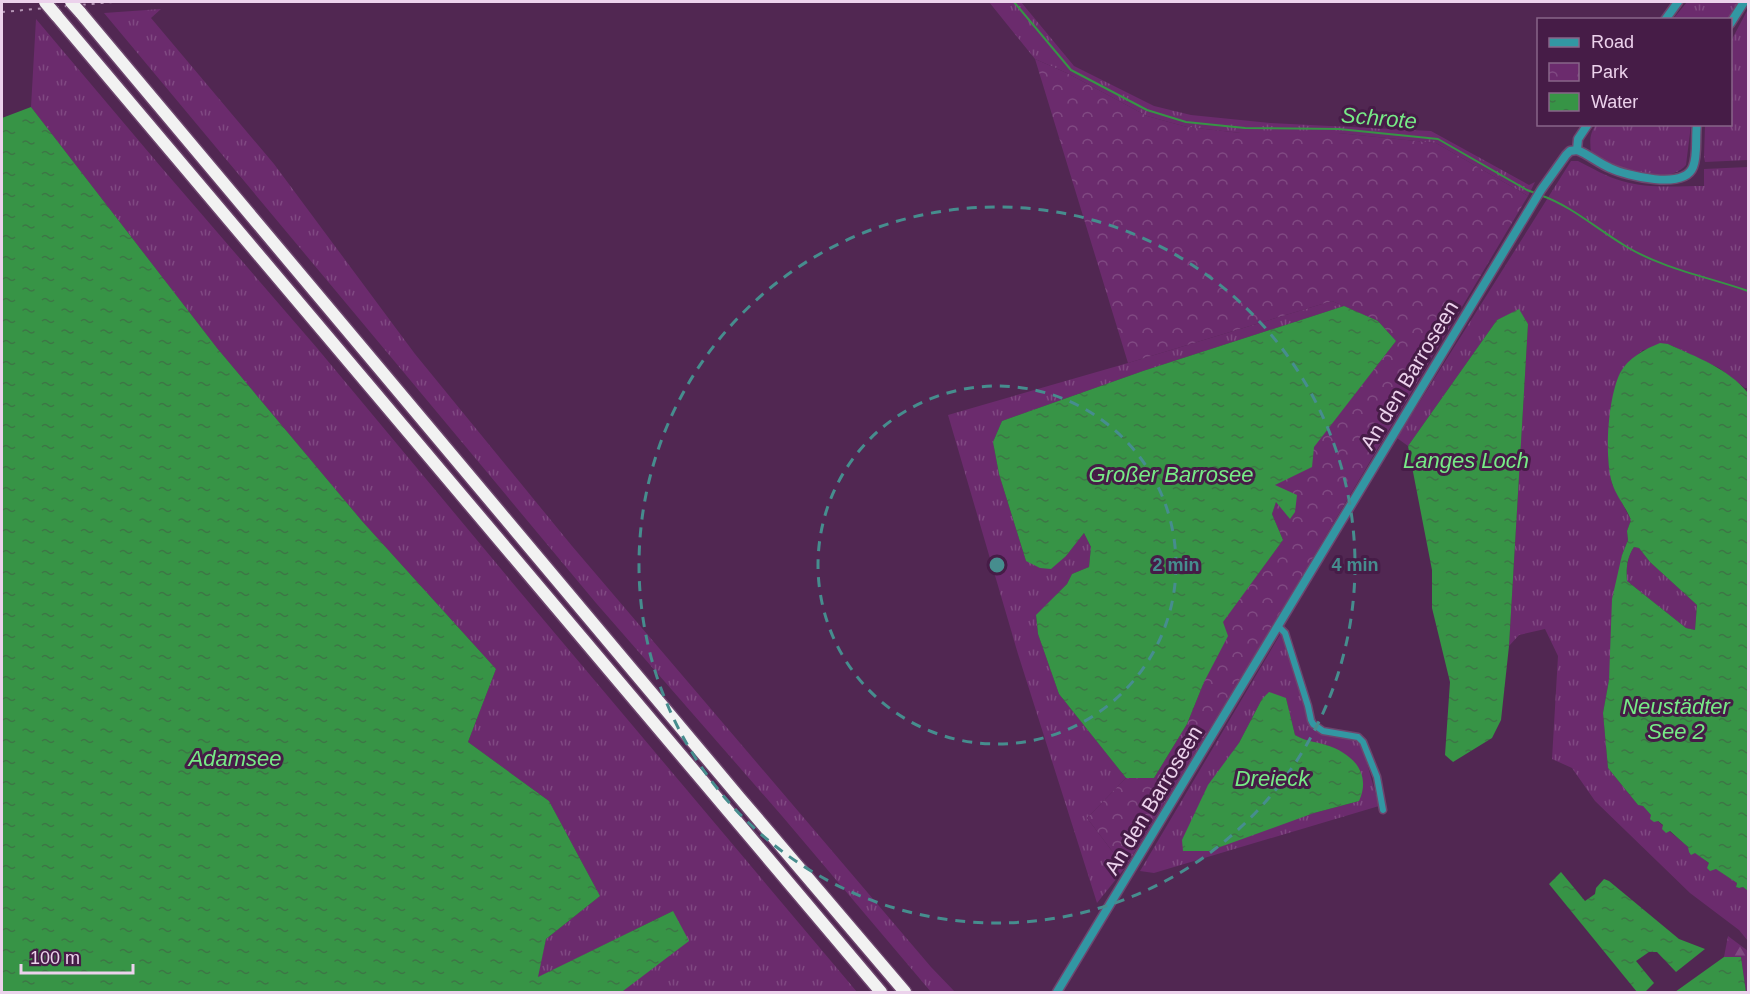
<svg xmlns="http://www.w3.org/2000/svg" width="1750" height="994" font-family="Helvetica,sans-serif">
  <style>
    .grass { fill: url(#grass-tufts); fill-rule: evenodd }
    .forest { fill: url(#forest-firs) }
    .park { fill: url(#park-crowns) }
    .water { fill: url(#water-ripples); fill-rule: evenodd }
    .lines { fill: none; stroke-linecap: round; stroke-linejoin: round }
    .stream { stroke: #379446; stroke-width: 2 }
    .minor-casing { stroke: #6d466e; stroke-width: 9 }
    .tertiary-casing { stroke: #6d466e; stroke-width: 11 }
    .motorway-casing { stroke: #6d466e; stroke-width: 15 }
    .minor { stroke: #3297a3; stroke-width: 6 }
    .tertiary { stroke: #3297a3; stroke-width: 8 }
    .motorway { stroke: #f2f2f2; stroke-width: 12 }
    .rail { stroke: #b494b4; stroke-width: 2; stroke-dasharray: 3 6; stroke-linecap: butt }
    .motorway-bridge-casing { stroke: #6d466e; stroke-width: 15; stroke-linecap: butt }
    .motorway-bridge { stroke: #f2f2f2; stroke-width: 12 }
    .ring { fill: none; stroke: #468d8e; stroke-width: 3; stroke-dasharray: 10 8 }
    .labels { text-anchor: middle; dominant-baseline: central; stroke-width: 6; stroke-linejoin: round; paint-order: stroke }
    .street-label { font-size: 21px; fill: #ecd2ec; stroke: #461c47 }
    .water-label { font-size: 22px; font-style: italic; fill: #77ea86; stroke: #461c47 }
    .centre { fill: #468d8e; stroke: #461c47; stroke-width: 3 }
    .ring-label { font-size: 18px; text-anchor: middle; font-weight: bold; fill: #468d8e; stroke: #461c47; stroke-width: 6; stroke-linejoin: round; paint-order: stroke }
  </style>
  <defs>
    <pattern id="grass-tufts" width="24" height="20" patternUnits="userSpaceOnUse" patternTransform="scale(1.5)"><rect width="24" height="20" fill="#6b2b6d"/><path d="M3 7l-1-3M5 7V3M7 7l1-3M15 17l-1-3M17 17v-4M19 17l1-3" fill="none" stroke="#804982"/></pattern>
    <pattern id="forest-firs" width="22" height="20" patternUnits="userSpaceOnUse" patternTransform="scale(1.5)"><rect width="22" height="20" fill="#6b2b6d"/><path d="M5 1l3.5 6h-7zM16 11l3.5 6h-7z" fill="#804982"/></pattern>
    <pattern id="park-crowns" width="20" height="18" patternUnits="userSpaceOnUse" patternTransform="scale(1.5)"><rect width="20" height="18" fill="#6b2b6d"/><path d="M2 6a3 3 0 1 1 6 0M12 15a3 3 0 1 1 6 0" fill="none" stroke="#804982"/></pattern>
    <pattern id="water-ripples" width="26" height="14" patternUnits="userSpaceOnUse" patternTransform="scale(1.5)"><rect width="26" height="14" fill="#379446"/><path d="M2 4q2-2 4 0t4 0M15 11q2-2 4 0t4 0" fill="none" stroke="#3d7646"/></pattern>
  </defs>
  <rect width="100%" height="100%" fill="#512752"/>
  <path class="grass" d="M989 2H1021L1074 66 1154 106 1191 115 1270 123 1431 131 1529 185 1535 182 1528 196 1436 143 1338 133H1241L1187 127 1147 116 1069 74 1035 59Z
    M1687 2H1738L1728 19H1673Z
    M161 9 151 18 274 164 415 354 572 546 931 967 955 992H931L782 816 596 603 104 13Z
    M1748 9V160L1705 162 1704 157 1705 125 1730 124 1731 41Z
    M36 19 161 167 317 348 521 593 857 992H623V991L673 911 537 978 546 939 600 896 549 801 468 742 496 669 362 521 217 348 31 107Z
    M1596 125H1691L1686 165C1665 189 1613 166 1591 153 1590 142 1589 134 1596 125Z
    M1571 161H1578C1592 168 1607 177 1622 181 1648 189 1677 186 1704 186V169L1748 167V388H1745L1719 368 1668 344 1643 350 1628 363 1620 373 1608 437V458L1612 484 1631 520 1627 531 1628 540 1622 555 1609 680 1603 713 1608 768 1638 805 1643 806C1654 819 1668 830 1681 841 1699 856 1717 870 1737 883L1736 887 1739 888 1743 887 1748 891V941L1739 930 1690 893 1595 801 1572 768 1552 759 1558 656 1545 629 1519 635 1509 646 1528 324 1519 310 1497 320 1408 446 1397 438Z
    M1332 301 1344 306 1143 371 1002 421 993 442 999 474 1026 561 1066 556 1084 533 1091 547 1089 567 1072 574 1067 584 1036 616 1038 634 1059 694 1126 778 1087 818 1125 868 1097 903 1018 654 948 415 1128 363Z
    M1634 547 1639 548 1650 562 1697 605 1695 630 1686 628 1627 581C1626 569 1627 558 1634 547Z
    M1281 633 1285 637 1310 726 1324 734 1355 739 1363 749 1379 806 1154 873 1140 871ZM1286 698 1295 735 1305 741 1327 745 1359 801 1314 813 1239 743 1262 699Z"/>
  <path class="forest" d="M1728 936 1748 951V992H1746L1741 957H1724Z"/>
  <path class="park" d="M1035 59 1069 74 1147 116 1187 127 1241 133H1338L1436 143 1528 196 1284 606 1125 868 1087 818 1126 778H1154L1187 724 1204 682 1222 622 1283 540 1272 514 1276 501 1275 485 1313 447 1396 341 1378 321 1332 301 1128 363Z"/>
  <path class="water" d="M31 107 217 348 362 521 496 669 468 742 549 801 600 896 546 939 538 977 673 911 689 941 623 991V992H2V118Z
    M1344 306 1378 321 1396 341 1314 447 1312 467 1275 485 1297 495 1295 512 1290 519 1276 502 1272 514 1283 540 1223 622 1228 636 1204 682 1187 724 1154 778H1126L1059 694 1038 634 1036 615 1067 584 1072 574 1089 567 1091 547 1084 533 1066 556 1051 569 1040 568 1026 561 999 474 993 442 1002 421 1143 371Z
    M1519 309 1528 324 1509 646 1501 720 1492 738 1453 762 1445 755 1450 682 1432 608V570L1408 446 1497 320Z
    M1660 343 1668 344C1696 357 1728 368 1748 393V891L1743 887 1739 888 1736 887 1737 883 1716 869 1710 871 1707 868 1709 863 1695 853 1691 855 1689 852 1688 847 1670 831 1666 833 1662 829 1663 825 1658 821 1654 822 1650 819 1651 815 1643 806 1638 805 1608 768 1603 713 1609 680 1612 599 1622 555 1628 540 1627 531 1631 520C1626 507 1616 496 1612 483 1604 456 1608 398 1620 373 1628 358 1645 349 1660 343ZM1634 547 1639 548 1650 562 1697 605 1695 630 1686 628 1627 581C1626 569 1627 557 1634 547Z
    M1269 692 1286 698 1295 735C1307 742 1314 741 1326 745 1352 753 1372 773 1359 801L1314 813 1209 851H1183L1182 840 1208 785 1239 743 1262 699Z
    M1561 872 1585 901 1595 894 1596 888 1604 879 1609 881 1679 939 1705 949 1676 972 1657 952H1649L1636 961 1654 983 1645 992H1637L1549 884Z
    M1724 957H1741L1746 992H1675Z"/>
  <g class="lines">
    <path class="stream" d="M1014 2 1071 70 1147 110 1186 122 1245 128 1339 129 1438 139 1527 190 1535 193
      M1540 195C1572 206 1598 230 1627 247 1664 269 1708 277 1748 291"/>
    <defs>
      <path id="minor" d="M1278 626 1285 633 1308 706 1311 720 1313 724 1323 731 1358 737 1363 742 1377 777 1383 810"/>
      <path id="tertiary" d="M1665 20 1678 2
        M1730 24 1744 2
        M1577 150C1588 154 1598 163 1610 168 1627 176 1684 190 1693 167 1698 155 1695 138 1697 124
        M1577 150 1578 139 1588 124
        M1057 992 1541 190 1566 155 1570 151 1577 150"/>
      <path id="motorway" d="M80 12 739 797 905 992
        M56 15 881 992"/>
    </defs>
    <use href="#minor" class="minor-casing"/>
    <use href="#tertiary" class="tertiary-casing"/>
    <use href="#motorway" class="motorway-casing"/>
    <use href="#minor" class="minor"/>
    <use href="#tertiary" class="tertiary"/>
    <use href="#motorway" class="motorway"/>
    <path class="rail" d="M2 12 113 2"/>
    <defs>
      <path id="motorway-bridge" d="M45 2 56 15
        M71 2 80 12"/>
    </defs>
    <use href="#motorway-bridge" class="motorway-bridge-casing"/>
    <use href="#motorway-bridge" class="motorway-bridge"/>
  </g>
  <g class="ring">
    <circle cx="997" cy="565" r="179"/>
    <circle cx="997" cy="565" r="358"/>
  </g>
  <g class="labels">
    <g class="street-label">
      <text transform="translate(1409 375) rotate(-59)">An den Barroseen</text>
      <text transform="translate(1153 800) rotate(-59)">An den Barroseen</text>
    </g>
    <g class="water-label">
      <text transform="translate(1379 118) rotate(5)">Schrote</text>
      <text x="1466" y="460">Langes Loch</text>
      <text x="1171" y="474">Großer Barrosee</text>
      <text x="1676" y="706">Neustädter<tspan x="1676" dy="25">See 2</tspan></text>
      <text x="235" y="758">Adamsee</text>
      <text x="1272" y="778">Dreieck</text>
    </g>
  </g>
  <circle cx="997" cy="565" r="9" class="centre"/>
  <g class="ring-label">
    <text x="1176" y="571">2 min</text>
    <text x="1355" y="571">4 min</text>
  </g>
  <rect width="1750" height="994" fill="none" stroke="#ecd2ec" stroke-width="6"/>
  <rect x="1537" y="18" width="195" height="108" fill="#461c47" stroke="#886589" stroke-width="1.5"/>
  <rect x="1549" y="38" width="30" height="9" fill="#3297a3" stroke="#886589" stroke-width="1.5"/>
  <text x="1591" y="48" font-size="18" fill="#ecd2ec">Road</text>
  <rect x="1549" y="63" width="30" height="18" fill="url(#park-crowns)" stroke="#886589" stroke-width="1.5"/>
  <text x="1591" y="78" font-size="18" fill="#ecd2ec">Park</text>
  <rect x="1549" y="93" width="30" height="18" fill="url(#water-ripples)" stroke="#886589" stroke-width="1.5"/>
  <text x="1591" y="108" font-size="18" fill="#ecd2ec">Water</text>
  <path d="M21 964v9h112v-9" fill="none" stroke="#ecd2ec" stroke-width="3"/>
  <text x="30" y="964" font-size="18" fill="#ecd2ec" stroke="#461c47" stroke-width="4.5" paint-order="stroke">100 m</text>
</svg>
